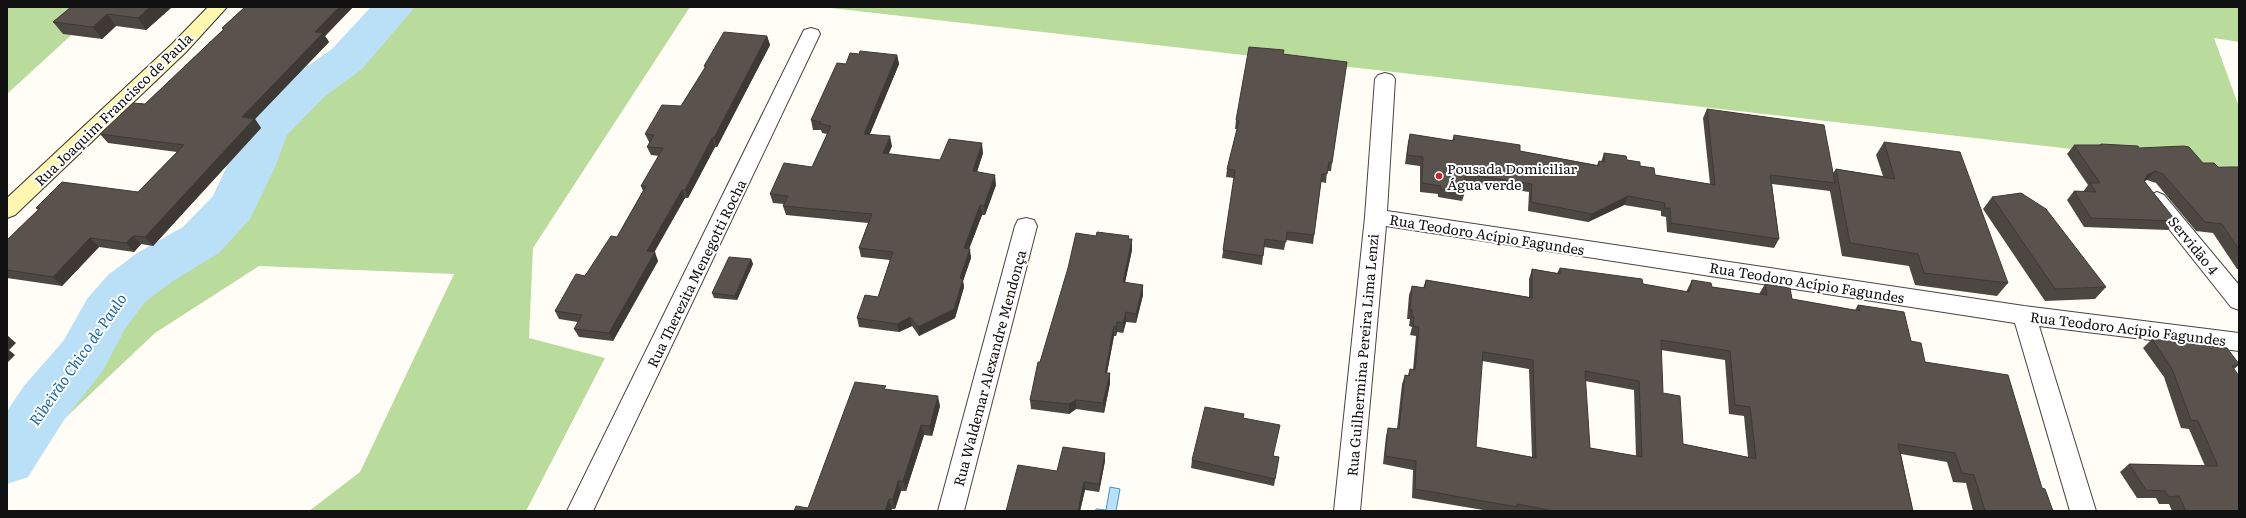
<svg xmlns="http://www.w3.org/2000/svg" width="2246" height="518" font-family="Literata,serif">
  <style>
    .forest { fill: #b9dc9c }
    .water { fill: #b9e0f7; stroke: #3f96cf }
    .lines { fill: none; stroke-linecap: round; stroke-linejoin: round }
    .river { fill: #b9e0f7; fill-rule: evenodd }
    .minor-casing { stroke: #444; stroke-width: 2 }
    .secondary-casing { stroke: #333; stroke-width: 2 }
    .minor { fill: #fff; fill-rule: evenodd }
    .secondary { fill: #fff6b0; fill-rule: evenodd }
    .wall { fill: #4d4742; fill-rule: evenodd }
    .shaded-wall { fill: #3f3936 }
    .building { fill: #5a524d; stroke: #3f3936; fill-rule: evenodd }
    .poi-dot { fill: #c4262e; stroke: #fff; stroke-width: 1.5 }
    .labels { text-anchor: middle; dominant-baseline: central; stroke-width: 4; stroke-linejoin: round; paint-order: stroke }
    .street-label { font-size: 14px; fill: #111; stroke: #fff }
    .poi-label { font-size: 14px; fill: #111; stroke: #fff; text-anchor: start }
    .water-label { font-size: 15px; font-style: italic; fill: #1768a6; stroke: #fff }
  </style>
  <rect width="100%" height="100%" fill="#fffdf5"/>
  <path class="forest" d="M7 7H102L7 94Z
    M392 7H690L533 248 529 338 605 358 526 511H309L360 472 454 274 259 266 155 333 7 473V412L192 223Z
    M822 7H2239V42L2214 38 2239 107V168Z"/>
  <path class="water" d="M1110 487 1120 489 1116 511H1095L1096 509 1106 510Z"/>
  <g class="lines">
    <path class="river" d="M371 7H415L362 69 324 97 287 135 276 165 250 219 219 253 173 281 144 303 125 329 102 372 64 420 28 477 7 484V411L24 386 64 340 87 299 108 275 137 253 183 227 213 196 250 117 292 77 332 49Z"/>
    <defs>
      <path id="minor" d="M811 28 818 30 820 34 593 511H567L802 34 804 30Z
        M1385 73 1392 75 1395 79 1387 211 2024 306 2239 333V351L2039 326 2096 511H2070L2015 323 1386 226 1360 511H1334L1365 217 1375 79 1378 75Z
        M2157 192 2164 195 2239 285V310L2231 307 2150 205 2146 200 2150 195Z
        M1026 218 1034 220 1037 226 964 511H938L1015 226 1018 220Z"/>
      <path id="secondary" d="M208 7H227L186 52 15 215 7 218V198L172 44Z"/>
    </defs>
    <use href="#minor" class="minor-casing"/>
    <use href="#secondary" class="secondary-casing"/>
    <use href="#minor" class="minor"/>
    <use href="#secondary" class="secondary"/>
  </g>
  <path class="wall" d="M71 7H172L146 30 116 26 102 39 63 34 53 22Z
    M245 7H353L325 36 329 42 255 119 261 128 153 246 141 244 134 252 99 247 62 286 7 278V240L38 210 36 208 138 192 177 152 108 143 100 134 145 104 223 30 222 28Z
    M767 36 770 45 717 147H715L688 198H685L654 252 658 261 613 341 579 337 574 329 578 322 559 319 555 311 617 237 643 191 641 186 659 156 651 155 647 147 650 142H649L645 134 681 106 705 68 704 66Z
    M859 54 897 55 899 64 870 134 892 146 888 154 940 160 983 153 977 172 996 185 985 215H982L969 249 971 258 963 281 964 287 955 318 919 336 912 326 899 332 859 327 857 318 878 297 890 260 861 257 859 248 868 223 786 215 783 206 784 204 773 203 770 194 812 167 827 134 822 133 821 130H813L811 120 846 64Z
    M1283 54 1332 163 1331 171H1327L1326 183 1321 182 1313 244 1286 240 1284 250 1264 247 1262 265 1222 258 1234 178 1226 177 1227 169 1237 129H1235L1236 120Z
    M1707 109 1833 173 1836 169 1883 176 1876 155 1884 142 2008 283 1997 296 1915 285 1909 266 1842 256 1830 191 1772 184 1779 239 1774 248 1667 232 1666 217 1661 216V211L1624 205 1588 222 1528 211 1529 192 1465 182V192L1462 201 1438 197V194L1420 192V166L1405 164 1408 142 1410 134 1452 141 1454 135 1520 151 1597 165 1599 161 1601 162 1604 153 1627 160 1640 166 1655 175 1710 184 1703 118Z
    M2101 144 2139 148 2203 163 2218 167H2239V269H2237L2213 233 2196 231 2156 183 2147 180 2144 181 2176 221 2168 230 2084 227 2067 200 2074 191 2083 192 2088 185 2067 154 2074 145H2099Z
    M1992 197 2106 287 2095 299 2045 301 1983 209Z
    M1096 236H1129V239L1132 250 1125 282 1143 295 1136 323 1126 322 1123 333 1117 332 1116 336H1114L1107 373H1110V383L1104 413 1076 409 1069 414 1031 409 1030 400 1040 362Z
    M751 259 753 264 737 300 714 298 712 293Z
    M1560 268 1643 284 1686 292 1692 280 1712 287 1759 294 1765 284 1792 299 1855 310 1858 305 1911 341 1925 362 2042 488 2053 511H1973L1966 483 1953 482 1947 462 1901 454 1913 511H1489L1412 498 1413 470 1383 464 1386 436 1388 428 1397 429 1402 384 1405 375H1408L1410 369 1413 370 1416 336 1410 335 1412 327 1409 326 1410 319H1407L1409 295 1412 286 1423 288 1426 280 1529 297V279L1532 269 1557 273ZM1661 350 1725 360 1729 414 1744 416 1748 457 1683 444 1663 393ZM1482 361 1529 369 1532 457 1476 447ZM1585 381 1634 390 1636 456 1590 448Z
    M2152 339 2239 365 2234 369 2239 511H2172L2169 504H2159L2156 498H2137L2120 472 2129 464 2205 466 2189 429 2181 428 2164 377 2143 348Z
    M887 389 940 406 932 436 924 435 906 491H901L895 509 794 511 808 508Z
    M1243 418 1274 456 1279 457 1274 486 1191 468 1192 460Z
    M1105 461 1099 492 1085 490 1080 511H1006Z"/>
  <path class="shaded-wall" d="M150 7H172L146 30 138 18Z
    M339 7H353L325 36 329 42 255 119 261 128 153 246 145 237 242 117 315 32Z
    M107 14 116 26 102 39 93 27Z
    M767 36 770 45 717 147 714 138Z
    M897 55 899 64 866 143 864 134Z
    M890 136 892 146 885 163 883 153Z
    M712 138 715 147 688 198 685 190Z
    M982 143 983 153 974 181 973 171Z
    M2155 171 2147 180 2140 183 2147 175Z
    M995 175 996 185 985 215 984 206Z
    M682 190 685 198 650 260 647 251Z
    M1628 196 1624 205 1588 222 1592 214Z
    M980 205 982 215 966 257 964 248Z
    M133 236 141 244 134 252 126 243Z
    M90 238 99 247 62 286 53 277Z
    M1132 239V250L1123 292V282Z
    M970 249 971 258 963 281 964 287 955 318 919 336 918 327 960 278Z
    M655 252 658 261 613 341 609 333Z
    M751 259 753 264 737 300 735 296Z
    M1143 285V295L1136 323V314Z
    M1126 312V322L1123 333V323Z
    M910 317 912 326 899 332 897 324Z
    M1117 322V332L1116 336V327Z
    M1114 326V336L1105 383V373Z
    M7 335 16 343 9 350 15 355 7 363Z
    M1110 373V383L1104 413 1103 403Z
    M938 396 940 406 932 436 930 426Z
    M1076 400V409L1069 414V404Z
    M921 425 924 435 906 491 903 481Z
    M1105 453V461L1099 492V484Z
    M898 481 901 491 895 509 893 499Z
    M1084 482 1085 490 1080 511H1078Z
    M889 499 892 509 891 511H885Z"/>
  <path class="building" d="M71 7H150L138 18 107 14 93 27 53 22Z
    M245 7H339L315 32 323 33 242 117 254 119 145 237 133 236 126 243 90 238 53 277 7 270V240L40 208H36L62 182 138 192 184 145 100 134 133 103 145 104 224 29 222 28Z
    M724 32 767 36 714 138H712L685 190H682L647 251 655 252 609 333 574 329 582 315 555 311 576 274 585 276 611 236 617 237 646 186H641L663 148 647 147 654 135 645 134 662 105 681 106 706 66H704Z
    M1249 47 1284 50 1283 54 1347 62 1332 163 1329 162 1327 174H1322L1314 235 1287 232 1286 242 1265 239 1263 256 1223 250 1235 170 1227 169 1239 121 1236 120Z
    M860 51 897 55 864 134 890 136 883 153 940 160 949 139 982 143 973 171 995 175 984 206 980 205 964 248 970 249 960 278 963 279 954 309 918 327 910 317 897 324 857 318 865 295 878 297 893 252 859 248 872 214 783 206 788 196 770 194 784 163 812 167 831 126 820 124 821 122 811 120 837 63 846 64 850 53 859 54Z
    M1707 109 1824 125 1835 183 1770 175 1779 239 1671 223 1670 208H1665V203L1628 196 1592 214 1531 202 1532 184 1465 174V192L1441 189V186L1422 183 1423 157 1407 155 1410 134 1454 141V135L1520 145V151L1599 166V161L1605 162 1604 153 1626 156 1627 160 1640 162V166L1654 168 1655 175 1715 185Z
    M1884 142 1960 152 2008 283 1924 273 1918 254 1850 243 1836 169 1895 179Z
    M2101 144 2138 146 2139 148 2184 146 2189 147 2203 163H2214L2218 167H2239V250L2222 224 2205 222 2163 174 2155 171 2147 175 2144 181 2176 221 2091 218 2074 191 2096 192 2090 183H2100L2074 145H2102Z
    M2021 193 2046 209 2106 287 2055 289 1992 197Z
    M1097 232 1129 236 1128 239H1132L1123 282 1143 285 1136 314 1126 312 1123 323 1117 322 1116 327 1114 326 1105 373H1110L1103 403 1076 400 1069 404 1030 400 1038 362H1040L1068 268 1076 233 1096 236Z
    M729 257 751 259 735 296 712 293Z
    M1560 268 1642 279 1643 284 1689 292 1692 280 1711 283 1712 287 1767 295 1765 284 1790 288 1792 299 1860 311 1858 305 1904 312 1911 341 1921 343 1925 362 2008 375 2042 488 2045 489 2053 511H1985L1974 475 1962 473 1955 453 1898 444 1913 511H1554L1517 504V507L1415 489 1416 461 1385 456 1388 428 1399 429 1405 375 1409 376 1410 369 1415 370 1419 327 1413 326 1414 317H1412V310H1410L1412 286 1425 288 1426 280 1532 298V269L1560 274ZM1661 340 1730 351 1735 405 1750 407 1756 459 1683 444 1680 396 1663 393ZM1483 352 1533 360 1536 458 1476 447ZM1585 371 1639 381 1642 457 1590 448Z
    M2152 339 2227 348 2239 364 2232 366 2239 376V511H2186L2179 496 2169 497 2165 491 2146 490 2129 464 2218 466 2198 421 2191 420 2172 369Z
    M855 382 886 386 884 389 938 396 930 426 921 425 903 481H898L893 499H889L885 511H794L796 506 808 508Z
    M1205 407 1244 414 1243 418 1280 425 1273 456 1279 457 1275 479 1192 460Z
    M1063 447 1105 453 1099 484 1084 482 1078 511H1006L1018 465 1057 471Z"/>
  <circle class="poi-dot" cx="1439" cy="176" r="4"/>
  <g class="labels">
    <g class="street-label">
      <text transform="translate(113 109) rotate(-44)">Rua Joaquim Francisco de Paula</text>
      <text transform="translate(1487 234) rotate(9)">Rua Teodoro Acípio Fagundes</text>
      <text transform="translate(2194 245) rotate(51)">Servidão 4</text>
      <text transform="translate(696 273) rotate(-64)">Rua Therezita Menegotti Rocha</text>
      <text transform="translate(1807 282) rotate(9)">Rua Teodoro Acípio Fagundes</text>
      <text transform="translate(2128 328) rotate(7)">Rua Teodoro Acípio Fagundes</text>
      <text transform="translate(1362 355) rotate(-85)">Rua Guilhermina Pereira Lima Lenzi</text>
      <text transform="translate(989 368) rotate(-75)">Rua Waldemar Alexandre Mendonça</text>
    </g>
    <g class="poi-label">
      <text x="1447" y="168">Pousada Domiciliar<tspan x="1447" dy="16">Água verde</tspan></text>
    </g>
    <g class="water-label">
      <text transform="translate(77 359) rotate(-55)">Ribeirão Chico de Paulo</text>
    </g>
  </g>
  <rect width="2246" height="518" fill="none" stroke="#111111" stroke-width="16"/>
</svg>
